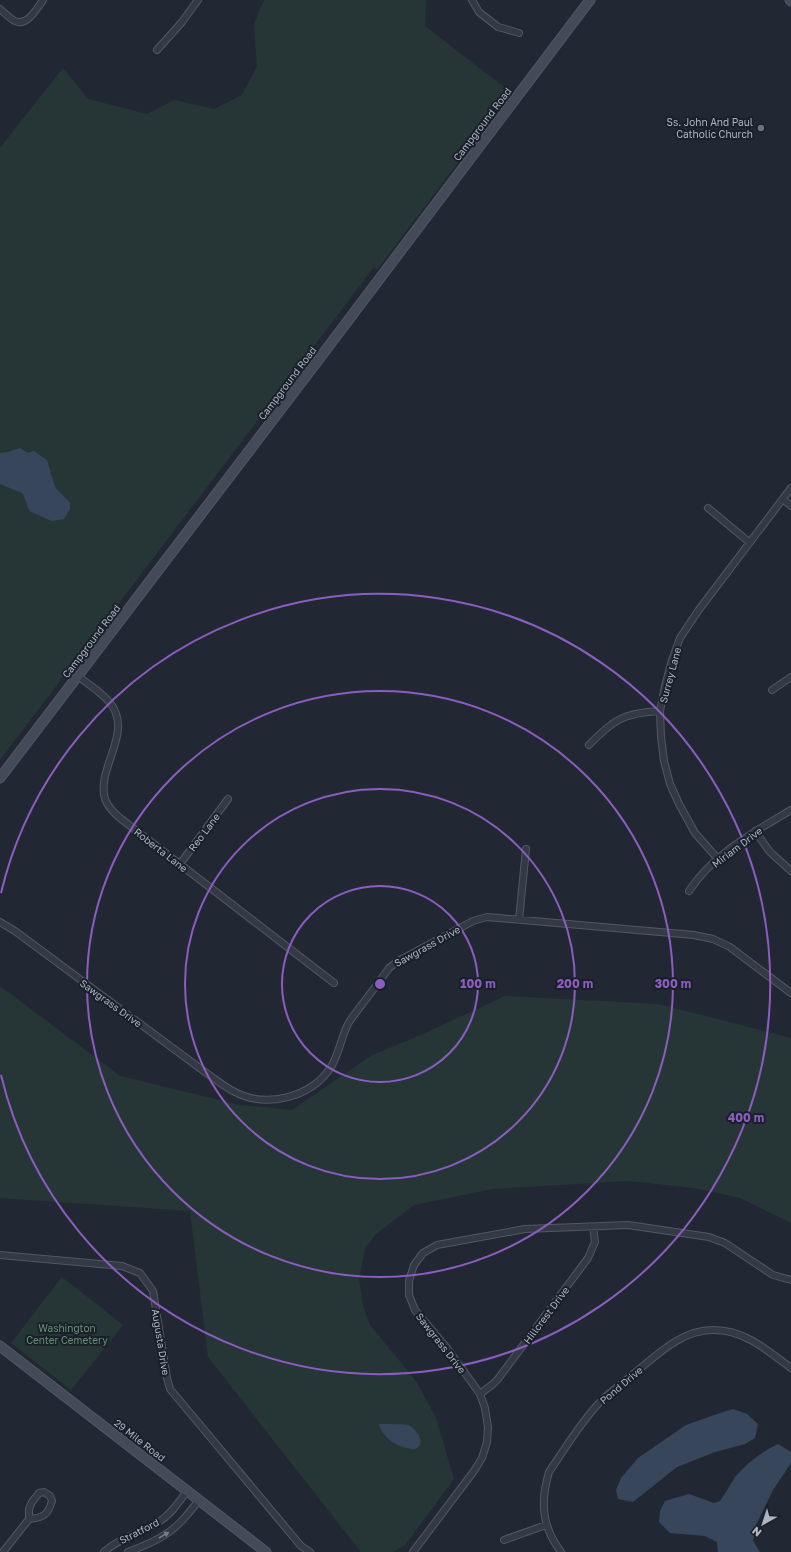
<svg xmlns="http://www.w3.org/2000/svg" width="791" height="1552" font-family="'Golos Text',sans-serif">
  <style>
    .green { fill: #263637 }
    .water { fill: #38465c }
    .lines { fill: none; stroke-linecap: round; stroke-linejoin: round }
    .street-casing { stroke: #525863; stroke-width: 8 }
    .secondary-casing { stroke: #525863; stroke-width: 11 }
    .street { stroke: #343a45; stroke-width: 6 }
    .secondary { stroke: #434a58; stroke-width: 9 }
    .oneway { fill: #777e8a }
    .ring { fill: none; stroke: #8d5cc0; stroke-width: 2 }
    .worship-dot { fill: #6b7280; stroke: #1a2029; stroke-width: 1.5 }
    .labels { text-anchor: middle; dominant-baseline: central; stroke-width: 4; stroke-linejoin: round; paint-order: stroke }
    .poi-label { font-size: 10px; fill: #aeb5c2; stroke: #1a2029; text-anchor: end }
    .street-label { font-size: 10px; fill: #aeb5c2; stroke: #1a2029 }
    .park-label { font-size: 10px; fill: #689073; stroke: #1a2029 }
    .centre { fill: #8d5cc0; stroke: #1a2029; stroke-width: 2 }
    .ring-label { font-size: 12px; text-anchor: middle; font-weight: bold; fill: #8d5cc0; stroke: #1a2029; stroke-width: 4; stroke-linejoin: round; paint-order: stroke }
  </style>
  <rect width="100%" height="100%" fill="#212834"/>
  <path class="green" d="M264 0H426L425 26 508 90 481 126 483 129 377 270 374 267 0 760V148L63 68 88 99 147 114 174 100 214 109 242 95 257 66 254 24Z
    M0 986 120 1076 240 1105 292 1110 372 1055 421 1035 505 996 659 1004 791 1038V1223L740 1198 694 1188 629 1181 492 1189 414 1205 376 1234 365 1248 359 1279 363 1306 370 1325 416 1381 436 1418 454 1479 405 1545 393 1552H361L208 1357 190 1211 0 1198Z
    M62 1277 123 1325 71 1390 11 1343Z"/>
  <path class="water" d="M20 448 28 453 34 451 47 460 55 487 70 503V509L64 519 52 521 31 512 28 508 24 496 22 493 0 484V453L8 452Z
    M733 1409 747 1414 758 1424 755 1438 745 1444 715 1452 677 1467 633 1502 618 1499 616 1490 621 1478 638 1458 686 1425 720 1413Z
    M379 1424C383 1424 405 1424 408 1425 417 1429 427 1444 415 1449 400 1449 383 1439 379 1424Z
    M778 1444 791 1452V1463L773 1490 756 1525 753 1541 760 1552H718L717 1542 705 1536 670 1533 659 1522 660 1511 665 1501 689 1494 714 1503 720 1501C725 1494 730 1485 735 1477 747 1463 761 1452 778 1444Z"/>
  <g class="lines">
    <defs>
      <path id="street" d="M472 0 479 12 498 27 519 33
        M0 9C5 13 10 19 15 21 27 27 37 8 43 0
        M157 50 182 22 198 0
        M783 499 791 506
        M708 508 749 542
        M78 676C89 685 103 693 111 704 133 734 96 768 105 799 108 807 114 813 120 818L334 983
        M772 690 791 677
        M589 745C614 719 624 713 660 711
        M755 831 770 852 791 871
        M718 859 695 833 679 804 670 784 664 761 661 737 660 711 665 686 672 660 680 638 698 611 791 488
        M180 864 228 799
        M689 891C713 854 754 832 791 810
        M519 920 526 849
        M0 922 15 931 205 1072C214 1078 223 1086 233 1091 265 1109 311 1098 331 1067 339 1054 341 1038 348 1024 351 1018 356 1013 360 1007 370 994 380 981 389 968L398 961 473 921 487 917 694 935 713 939 730 947 791 993
        M0 1255 122 1266 140 1273 153 1291 167 1378 170 1389 301 1546 310 1552
        M480 1394 493 1384 498 1379 588 1258 595 1242 593 1227
        M504 1540 546 1525
        M3 1552 29 1519V1509L32 1502 39 1493 44 1492 50 1496 52 1501C48 1515 43 1518 29 1519
        M104 1552C120 1537 142 1533 160 1521 171 1514 179 1502 187 1491
        M128 1552C141 1547 155 1542 166 1534 179 1526 189 1513 199 1500
        M413 1552 474 1471 482 1458 487 1442 488 1427 485 1408 480 1394 447 1348 415 1310 409 1295V1281L414 1265 423 1253 437 1245 525 1229 628 1225 709 1237 725 1243 773 1275 791 1280
        M561 1552C542 1527 540 1502 549 1472 564 1450 582 1420 601 1401 610 1392 621 1385 631 1376 655 1357 681 1329 714 1330 745 1330 768 1351 791 1368"/>
      <path id="secondary" d="M790 0 791 1
        M0 778 316 363 590 0
        M0 1346 266 1552"/>
    </defs>
    <use href="#street" class="street-casing"/>
    <use href="#secondary" class="secondary-casing"/>
    <use href="#street" class="street"/>
    <use href="#secondary" class="secondary"/>
  </g>
  <defs><path id="oneway-solid" d="M-6-.8H1V-3.2L6.5 0L1 3.2V.8H-6Z"/></defs>
  <use class="oneway" href="#oneway-solid" transform="translate(164 1535) rotate(-31)"/>
  <g class="ring">
    <circle cx="380" cy="984" r="98"/>
    <circle cx="380" cy="984" r="195"/>
    <circle cx="380" cy="984" r="293"/>
    <path d="M1 893A390 390 0 1 1 1 1075"/>
  </g>
  <circle class="worship-dot" cx="761" cy="128" r="4"/>
  <g class="labels">
    <g class="poi-label">
      <text x="753" y="122">Ss. John And Paul<tspan x="753" dy="12">Catholic Church</tspan></text>
    </g>
    <g class="street-label">
      <text transform="translate(482 124) rotate(-53)">Campground Road</text>
      <text transform="translate(287 383) rotate(-53)">Campground Road</text>
      <text transform="translate(91 641) rotate(-53)">Campground Road</text>
      <text transform="translate(670 675) rotate(-75)">Surrey Lane</text>
      <text transform="translate(204 832) rotate(-53)">Reo Lane</text>
      <text transform="translate(737 847) rotate(-37)">Miriam Drive</text>
      <text transform="translate(161 850) rotate(38)">Roberta Lane</text>
      <text transform="translate(427 946) rotate(-29)">Sawgrass Drive</text>
      <text transform="translate(111 1003) rotate(36)">Sawgrass Drive</text>
      <text transform="translate(546 1315) rotate(-53)">Hillcrest Drive</text>
      <text transform="translate(161 1342) rotate(81)">Augusta Drive</text>
      <text transform="translate(441 1343) rotate(52)">Sawgrass Drive</text>
      <text transform="translate(621 1385) rotate(-40)">Pond Drive</text>
      <text transform="translate(140 1440) rotate(38)">29 Mile Road</text>
      <text transform="translate(139 1531) rotate(-27)">Stratford</text>
    </g>
    <g class="park-label">
      <text x="67" y="1328">Washington<tspan x="67" dy="12">Center Cemetery</tspan></text>
    </g>
  </g>
  <circle cx="380" cy="984" r="6" class="centre"/>
  <g class="ring-label">
    <text x="478" y="988">100 m</text>
    <text x="575" y="988">200 m</text>
    <text x="673" y="988">300 m</text>
    <text x="746" y="1122">400 m</text>
  </g>
  <g transform="translate(763 1524) rotate(219)" stroke="#1a2029" stroke-width="3" paint-order="stroke">
  <path d="M0-3L7 15L0 10L-7 15Z" fill="#aeb5c2"/>
  <text y="-6" font-size="11" font-weight="bold" text-anchor="middle" fill="#aeb5c2">N</text>
  </g>
</svg>
